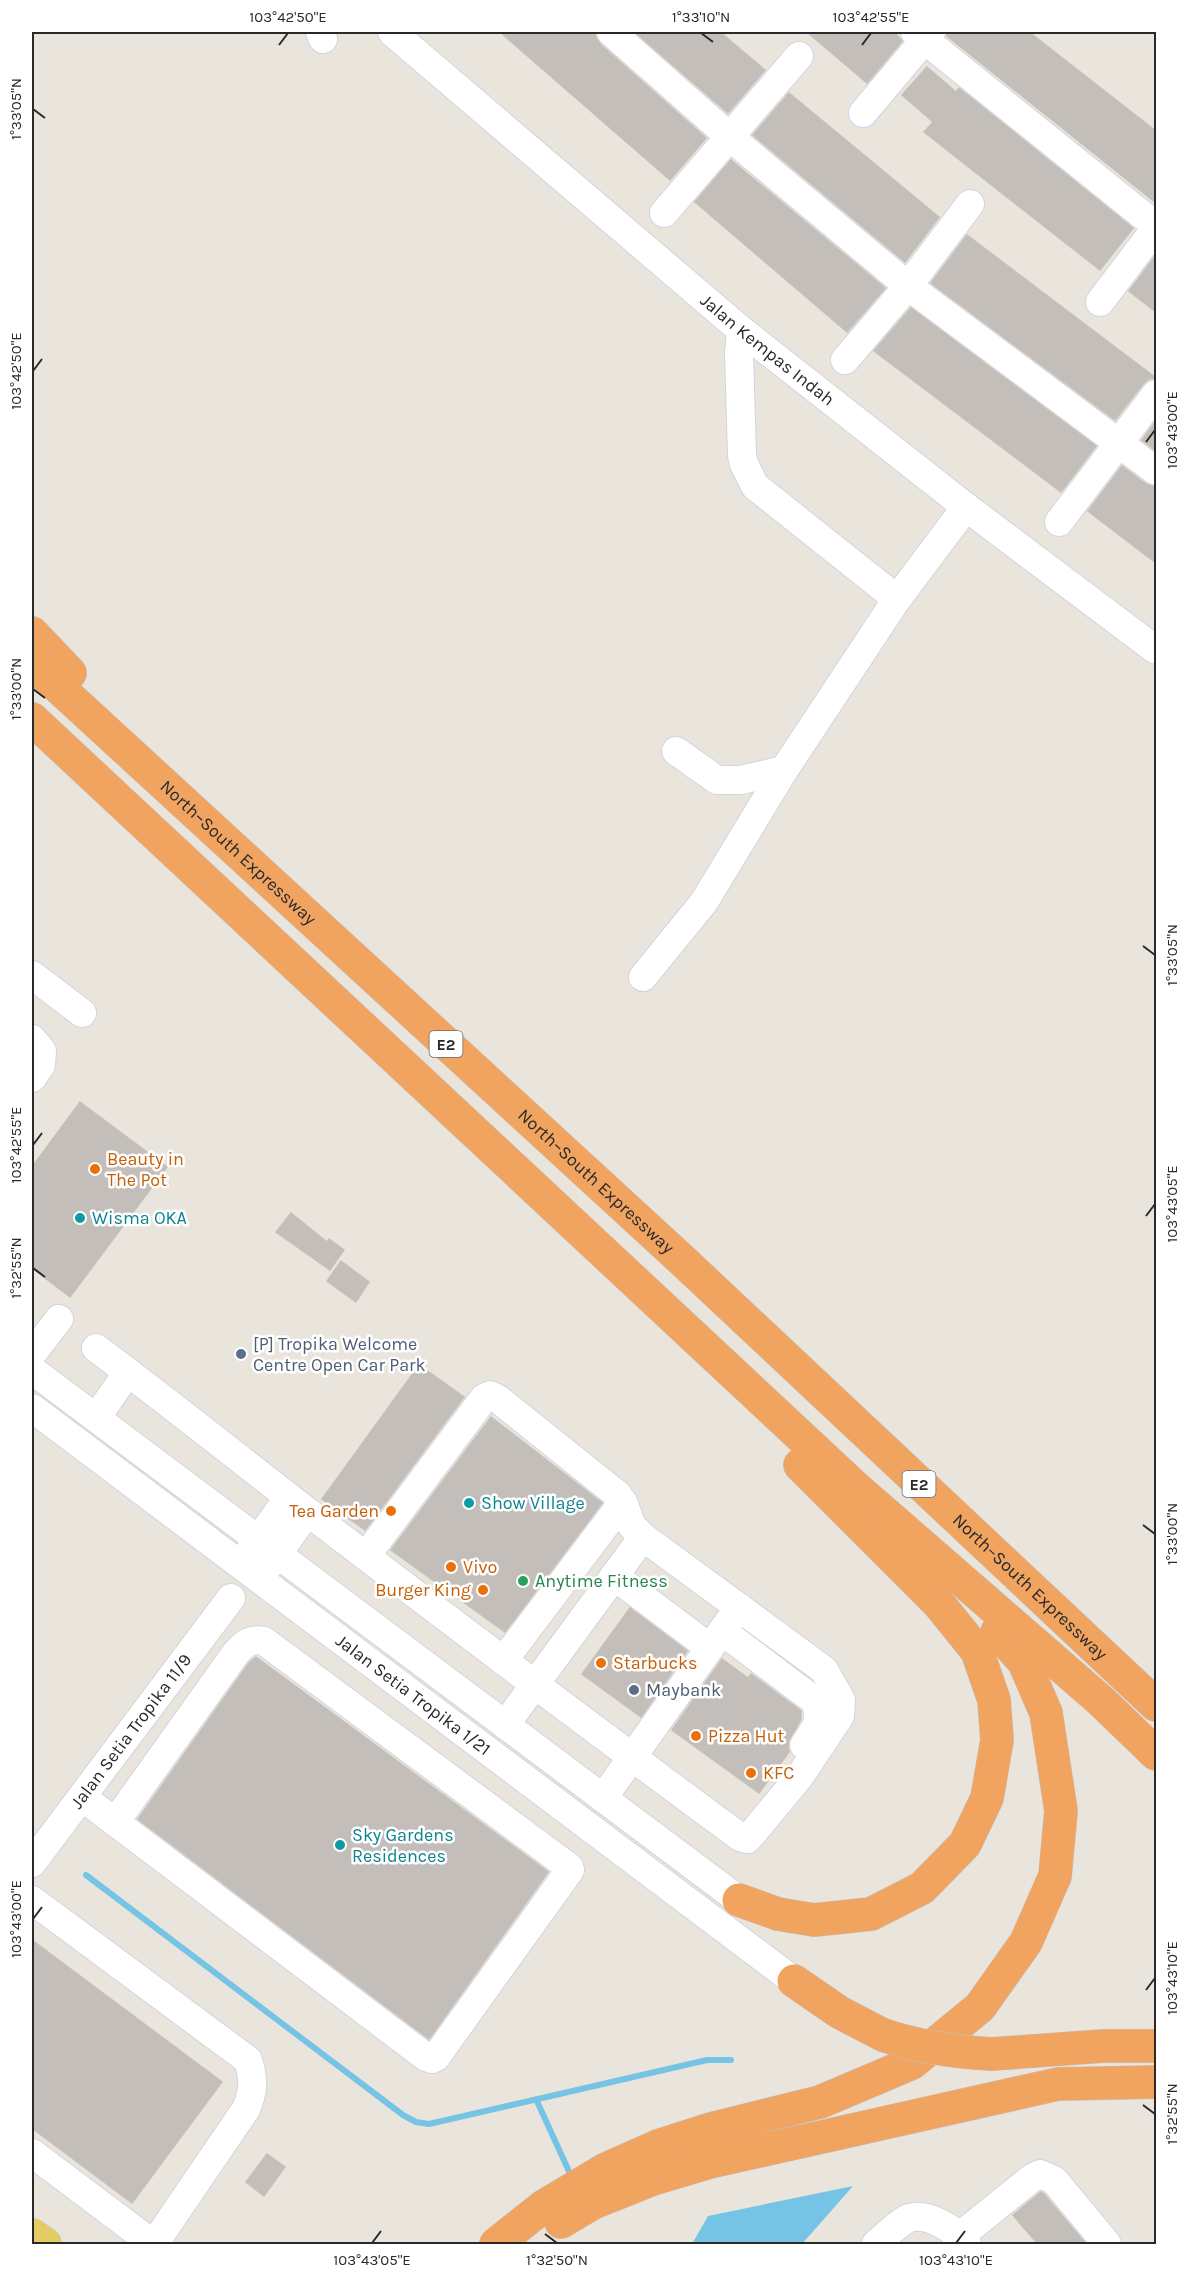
<svg xmlns="http://www.w3.org/2000/svg" width="1188" height="2276" font-family="Karla,sans-serif">
  <style>
    .water { fill: #76c4e5 }
    .lines { fill: none; stroke-linecap: round; stroke-linejoin: round }
    .stream { stroke: #76c4e5; stroke-width: 6 }
    .building { fill: #c3beb9; stroke: #c5c0b6; stroke-width: 1.5 }
    .minor-casing { stroke: #d1d4e1; stroke-width: 30 }
    .major-casing { stroke: #c3c3c3; stroke-width: 34 }
    .highway-casing { stroke: #c3c3c3; stroke-width: 34 }
    .minor { stroke: #fff; stroke-width: 28 }
    .major { stroke: #e5cb66; stroke-width: 33 }
    .highway { stroke: #f1a360; stroke-width: 33 }
    .highway-bridge-casing { stroke: #c3c3c3; stroke-width: 34; stroke-linecap: butt }
    .highway-bridge { stroke: #f1a360; stroke-width: 33 }
    .ticks { fill: none; stroke: #292929; stroke-width: 2 }
    .food-dot { fill: #e8710a; stroke: #fff; stroke-width: 2 }
    .culture-dot { fill: #0f9aa8; stroke: #fff; stroke-width: 2 }
    .service-dot { fill: #5c6f8a; stroke: #fff; stroke-width: 2 }
    .leisure-dot { fill: #2e9e5b; stroke: #fff; stroke-width: 2 }
    .labels { text-anchor: middle; dominant-baseline: central; stroke-width: 5; stroke-linejoin: round; paint-order: stroke }
    .shield { fill: #fff; stroke: #696969; stroke-width: 1.5 }
    .shield-label { font-size: 16px; font-weight: bold; fill: #292929 }
    .street-label { font-size: 18px; fill: #292929; stroke: #fff }
    .food-label { font-size: 18px; fill: #c56008; stroke: #fff; text-anchor: start }
    .culture-label { font-size: 18px; fill: #0d838f; stroke: #fff; text-anchor: start }
    .service-label { font-size: 18px; fill: #4e5e75; stroke: #fff; text-anchor: start }
    .leisure-label { font-size: 18px; fill: #27864d; stroke: #fff; text-anchor: start }
    .neatline { fill: none; stroke: #292929; stroke-width: 2 }
    .ticks-label { font-size: 15px; text-anchor: middle; fill: #292929 }
  </style>
  <rect width="100%" height="100%" fill="#eae5dc"/>
  <path class="water" d="M853 2186 802 2244H692L708 2216Z"/>
  <g class="lines">
    <path class="stream" d="M86 1875 403 2115 416 2122 429 2124 707 2060H731
      M536 2099 572 2178"/>
  </g>
  <path class="building" d="M500 32H595L596 38 600 44 706 138 670 180Z
    M635 32H720L765 70 728 113Z
    M807 32H894L902 41 867 83Z
    M947 32H1029L1156 131V203L947 36Z
    M927 67 956 92 959 88 1133 228 1100 270 924 132 933 122 902 95Z
    M789 93 939 217 905 262 753 135Z
    M731 160 885 288 847 332 695 202Z
    M967 235 1156 378 1149 379 1143 384 1115 420 931 283Z
    M1156 255V312L1129 291Z
    M911 308 1096 446 1061 492 874 351Z
    M1156 421V451L1142 440Z
    M1122 466 1146 484 1156 487V563L1088 511Z
    M80 1102 167 1167 70 1297 32 1268V1167Z
    M291 1213 327 1242 329 1239 344 1250 330 1270 276 1232Z
    M341 1261 369 1282 356 1302 327 1281Z
    M419 1365 464 1397 365 1530 322 1499Z
    M491 1417 602 1503 505 1632 391 1550Z
    M630 1608 687 1651 641 1717 582 1674Z
    M256 1657 548 1872 429 2039 138 1819 249 1663Z
    M722 1659 748 1678 751 1674 801 1711V1719L788 1743 789 1752 759 1793 672 1730Z
    M32 1940 222 2082 132 2203 32 2128Z
    M267 2154 285 2167 264 2196 246 2182Z
    M1041 2192 1044 2194 1086 2244H1038L1023 2227 1013 2215Z"/>
  <g class="lines">
    <defs>
      <g id="minor">
        <path d="M320 32 323 39"/>
        <path id="s1" d="M392 32 741 330 966 507 1156 650"/>
        <path d="M611 32 731 138 908 286 1156 471"/>
        <path d="M915 32 1156 226"/>
        <path d="M863 113 931 32"/>
        <path d="M664 213 799 56"/>
        <path d="M1100 302 1156 228"/>
        <path d="M741 330 739 353 742 455 744 464 755 486 897 599 966 507"/>
        <path d="M845 360 908 286 970 204"/>
        <path d="M1059 522 1156 394"/>
        <path d="M676 751 717 780H741L784 770"/>
        <path d="M32 975 82 1013"/>
        <path d="M643 977 704 902 784 770 897 599"/>
        <path d="M32 1039 42 1051 41 1065 32 1078"/>
        <path d="M96 1348C167 1401 237 1457 308 1512 451 1622 595 1730 740 1837L747 1839 752 1834 800 1776 840 1716 841 1700 824 1670 643 1537 632 1526 625 1507 618 1495 498 1399 490 1395 484 1398 366 1556"/>
        <path d="M32 1354 59 1319"/>
        <path d="M32 1370 739 1900"/>
        <path id="s2" d="M32 1408 794 1981"/>
        <path d="M96 1418 128 1372"/>
        <path d="M248 1554 289 1497"/>
        <path d="M266 1569 308 1512"/>
        <path d="M614 1576 710 1648"/>
        <path d="M722 1631 815 1701C822 1723 816 1727 804 1745"/>
        <path d="M503 1661 623 1502"/>
        <path d="M505 1725 643 1537"/>
        <path d="M82 1797 426 2057 432 2059 436 2057 570 1870 569 1867 264 1641C251 1638 245 1643 236 1653L116 1821"/>
        <path d="M603 1798 739 1607"/>
        <path id="s3" d="M32 1863 231 1598"/>
        <path d="M32 1900 248 2060C254 2079 254 2091 246 2109L154 2244"/>
        <path d="M32 2153 153 2244"/>
        <path d="M960 2236 1032 2178 1040 2174 1054 2180 1107 2244"/>
        <path d="M876 2244C885 2237 895 2226 905 2220 925 2209 955 2230 967 2244"/>
      </g>
      <path id="major" d="M32 2235 45 2244"/>
      <g id="highway">
        <path d="M32 633 70 673"/>
        <path id="s4" d="M32 663 683 1261 1156 1705"/>
        <path d="M32 719 855 1487 1101 1701 1156 1754"/>
        <path d="M739 1900 778 1914 814 1920 871 1914 922 1888 965 1844 987 1798 997 1740 994 1700 977 1651 939 1604 800 1465"/>
        <path d="M794 1981 839 2012 883 2035"/>
        <path d="M992 2054 1103 2046H1156"/>
        <path d="M561 2222 593 2203 653 2179 710 2162 1058 2084 1156 2082"/>
        <path d="M496 2244 544 2206 606 2169 658 2146 711 2129 820 2102 912 2063 980 2007 1026 1942 1055 1876 1061 1811 1046 1713 1024 1662 997 1632"/>
      </g>
    </defs>
    <use href="#minor" class="minor-casing"/>
    <use href="#major" class="major-casing"/>
    <use href="#highway" class="highway-casing"/>
    <use href="#minor" class="minor"/>
    <use href="#major" class="major"/>
    <use href="#highway" class="highway"/>
    <defs>
      <path id="highway-bridge" d="M883 2035C919 2047 955 2052 992 2054"/>
    </defs>
    <use href="#highway-bridge" class="highway-bridge-casing"/>
    <use href="#highway-bridge" class="highway-bridge"/>
  </g>
  <path class="ticks" d="M701 33 713 42M279 45 288 33M862 45 871 33M33 109 45 118M33 371 42 359M1146 442 1155 430M33 689 45 698M1143 946 1155 955M33 1145 42 1133M1146 1216 1155 1204M33 1268 45 1277M1143 1525 1155 1534M33 1919 42 1907M1146 1990 1155 1978M1143 2105 1155 2114M545 2234 557 2243M372 2243 381 2231M956 2243 965 2231"/>
  <g class="food-dot">
    <circle cx="95" cy="1169" r="6"/>
    <circle cx="391" cy="1511" r="6"/>
    <circle cx="451" cy="1567" r="6"/>
    <circle cx="483" cy="1590" r="6"/>
    <circle cx="601" cy="1663" r="6"/>
    <circle cx="696" cy="1736" r="6"/>
    <circle cx="751" cy="1773" r="6"/>
  </g>
  <g class="culture-dot">
    <circle cx="80" cy="1218" r="6"/>
    <circle cx="469" cy="1503" r="6"/>
    <circle cx="340" cy="1845" r="6"/>
  </g>
  <g class="service-dot">
    <circle cx="241" cy="1354" r="6"/>
    <circle cx="634" cy="1690" r="6"/>
  </g>
  <circle class="leisure-dot" cx="523" cy="1581" r="6"/>
  <g class="labels">
    <g class="shield">
      <rect x="429.5" y="1031" width="33" height="26" rx="4.5"/>
      <rect x="902.5" y="1471" width="33" height="26" rx="4.5"/>
    </g>
    <g class="shield-label">
      <text x="446" y="1044">E2</text>
      <text x="919" y="1484">E2</text>
    </g>
    <g class="street-label">
      <text stroke="none"><textPath href="#s1" startOffset="492">Jalan Kempas Indah</textPath></text>
      <text stroke="none"><textPath href="#s4" startOffset="280">North–South Expressway</textPath></text>
      <text stroke="none"><textPath href="#s4" startOffset="766">North–South Expressway</textPath></text>
      <text stroke="none"><textPath href="#s4" startOffset="1360">North–South Expressway</textPath></text>
      <text stroke="none"><textPath href="#s2" startOffset="477">Jalan Setia Tropika 1/21</textPath></text>
      <text stroke="none"><textPath href="#s3" startOffset="165">Jalan Setia Tropika 11/9</textPath></text>
    </g>
    <g class="food-label">
      <text x="107" y="1159">Beauty in<tspan x="107" dy="21">The Pot</tspan></text>
      <text x="379" y="1511" text-anchor="end">Tea Garden</text>
      <text x="463" y="1567">Vivo</text>
      <text x="471" y="1590" text-anchor="end">Burger King</text>
      <text x="613" y="1663">Starbucks</text>
      <text x="708" y="1736">Pizza Hut</text>
      <text x="763" y="1773">KFC</text>
    </g>
    <g class="culture-label">
      <text x="92" y="1218">Wisma OKA</text>
      <text x="481" y="1503">Show Village</text>
      <text x="352" y="1835">Sky Gardens<tspan x="352" dy="21">Residences</tspan></text>
    </g>
    <g class="service-label">
      <text x="253" y="1344">[P] Tropika Welcome<tspan x="253" dy="21">Centre Open Car Park</tspan></text>
      <text x="646" y="1690">Maybank</text>
    </g>
    <g class="leisure-label">
      <text x="535" y="1581">Anytime Fitness</text>
    </g>
  </g>
  <rect width="1188" height="2276" fill="none" stroke="#ffffff" stroke-width="66"/>
  <rect x="33" y="33" width="1122" height="2210" class="neatline"/>
  <g class="ticks-label">
    <text x="288" y="22">103°42'50"E</text>
    <text x="701" y="22">1°33'10"N</text>
    <text x="871" y="22">103°42'55"E</text>
    <text transform="translate(16 109) rotate(-90)" y="5">1°33'05"N</text>
    <text transform="translate(16 371) rotate(-90)" y="5">103°42'50"E</text>
    <text transform="translate(1172 430) rotate(-90)" y="5">103°43'00"E</text>
    <text transform="translate(16 689) rotate(-90)" y="5">1°33'00"N</text>
    <text transform="translate(1172 955) rotate(-90)" y="5">1°33'05"N</text>
    <text transform="translate(16 1145) rotate(-90)" y="5">103°42'55"E</text>
    <text transform="translate(1172 1204) rotate(-90)" y="5">103°43'05"E</text>
    <text transform="translate(16 1268) rotate(-90)" y="5">1°32'55"N</text>
    <text transform="translate(1172 1534) rotate(-90)" y="5">1°33'00"N</text>
    <text transform="translate(16 1919) rotate(-90)" y="5">103°43'00"E</text>
    <text transform="translate(1172 1978) rotate(-90)" y="5">103°43'10"E</text>
    <text transform="translate(1172 2114) rotate(-90)" y="5">1°32'55"N</text>
    <text x="372" y="2265">103°43'05"E</text>
    <text x="557" y="2265">1°32'50"N</text>
    <text x="956" y="2265">103°43'10"E</text>
  </g>
</svg>
